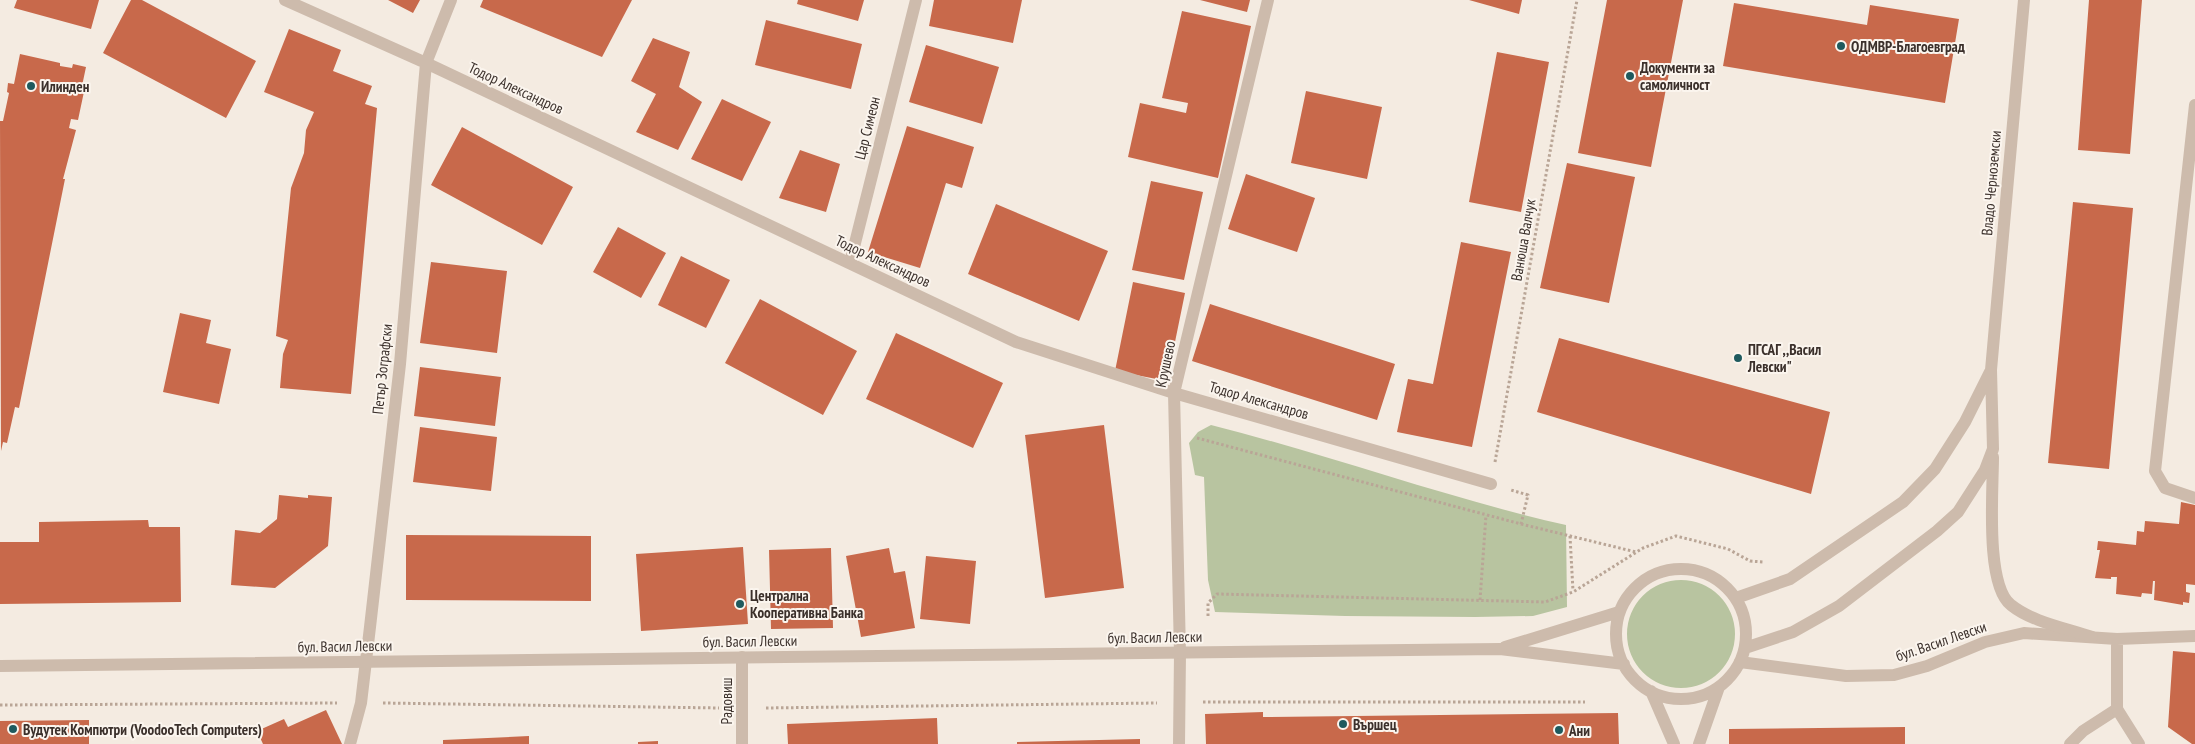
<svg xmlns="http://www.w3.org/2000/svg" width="2195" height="744" font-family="'PT Sans Narrow',sans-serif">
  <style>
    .green { fill: #b8c4a0 }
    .building { fill: #c8694b }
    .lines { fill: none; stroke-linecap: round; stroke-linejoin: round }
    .path { stroke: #b9a596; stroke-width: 3; stroke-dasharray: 2.5 2.5; stroke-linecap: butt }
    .service { stroke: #cdbbac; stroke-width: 12 }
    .minor { stroke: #cdbbac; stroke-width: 12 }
    .tertiary { stroke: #cdbbac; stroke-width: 12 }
    .poi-dot { fill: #1f5a5e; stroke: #fbf5ee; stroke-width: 2 }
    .labels { text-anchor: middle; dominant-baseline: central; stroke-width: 4; stroke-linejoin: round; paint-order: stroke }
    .poi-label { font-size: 15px; font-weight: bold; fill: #3b302b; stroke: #fbf5ee; text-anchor: start }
    .street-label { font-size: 15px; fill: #3b302b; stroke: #fbf5ee }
  </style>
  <rect width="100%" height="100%" fill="#f4ebe1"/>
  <path class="green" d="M1211 425C1330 455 1446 498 1566 525L1567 607 1533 616 1475 617 1345 616 1215 612 1208 580 1204 477 1195 475 1189 443 1198 432Z
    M1627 634a54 54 0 1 1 108 0a54 54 0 1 1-108 0Z"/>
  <path class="building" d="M17 0H99L91 29 14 8Z
    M131 0H142L256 61 226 118 103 53Z
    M388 0H420L413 13Z
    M483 0H632L602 57 480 7Z
    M798 0H864L858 21 797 4Z
    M934 0H1022L1013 43 929 26Z
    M1200 0H1250L1247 12Z
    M1469 0H1522L1519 14Z
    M1607 0H1683L1651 167 1578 153Z
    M2089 0H2142L2130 154 2078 150Z
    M1734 3 1867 25 1870 5 1959 19 1945 103 1723 66Z
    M1182 11 1251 26 1218 178 1128 157 1140 103 1186 113 1188 103 1162 98Z
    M766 20 862 44 851 89 755 65Z
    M289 29 341 50 333 71 372 86 365 104 377 108 351 394 280 388 283 354 288 340 276 336 291 188 304 153 306 130 314 112 264 92Z
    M653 38 690 52 679 87 702 102 678 150 636 132 656 94 631 81Z
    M926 45 999 67 982 124 909 102Z
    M1497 52 1549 62 1521 212 1469 202Z
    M20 54 60 63V66L72 68 73 64 86 67 82 86 85 87 78 120 71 119 69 128 76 130 63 179H65L19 408 15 407 7 443 3 442 1 451 0 121H3L9 93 7 92 8 83 14 84Z
    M1306 91 1382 107 1367 179 1291 163Z
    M722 99 771 122 742 181 691 159Z
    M907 126 974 147 962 188 946 183 920 268 868 252Z
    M462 127 573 187 542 245 431 185Z
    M800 150 840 164 826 212 779 198Z
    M1567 163 1635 177 1609 303 1540 288Z
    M1246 174 1315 198 1297 252 1228 229Z
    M1151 181 1203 192 1184 280 1132 270Z
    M2073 202 2133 208 2109 469 2048 463Z
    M996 204 1108 251 1079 321 968 274Z
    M618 227 666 253 641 298 593 272Z
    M1461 242 1511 252 1472 447 1397 432 1408 379 1433 384Z
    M681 256 730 280 706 328 658 305Z
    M431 262 507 271 497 353 420 343Z
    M1133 282 1185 293 1167 381 1115 371Z
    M760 299 857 351 823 415 725 363Z
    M1210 304 1395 364 1377 420 1192 361Z
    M180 313 211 320 206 343 231 349 219 404 163 392Z
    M896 333 1003 383 973 448 866 399Z
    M1559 338 1830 412 1811 494 1537 412Z
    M420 367 501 377 495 426 414 416Z
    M1104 425 1124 588 1045 598 1025 435Z
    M420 427 497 437 491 491 413 482Z
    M279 495 308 498V495L332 497 328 546 275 588 231 585 235 530 260 533 277 519Z
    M2181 502 2195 505V585L2186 584V592L2190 593 2189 603 2183 602V605L2154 600 2155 581H2153L2152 594 2142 593 2141 597 2116 594 2117 577H2111V579L2095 578 2100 550H2097L2098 541 2136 545 2137 531 2144 532 2145 521 2179 524Z
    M148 520 149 527H180L181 602 0 604V542H39V522Z
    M406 535 591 536V601L406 600Z
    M743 547 748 624 641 631 636 554Z
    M831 548 833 628 771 629 769 550Z
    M889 548 894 573 905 571 915 628 861 637 846 556Z
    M926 556 976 561 970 624 920 619Z
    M2173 651 2195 653V744H2192L2168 727Z
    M326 710 342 744H263L257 731 284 719 288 727Z
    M1263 712V717L1618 713 1619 744H1206L1205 714Z
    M937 718 938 744H788L787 724Z
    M89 720V744H0V721Z
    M1905 727V744H1729V729Z
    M529 736V744H443V740Z
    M1140 739V744H1017V742Z
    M658 741V744H638V742Z"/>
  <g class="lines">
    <path class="path" d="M1197 438 1521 524 1528 495 1511 490
      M1495 462 1577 0
      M1521 524 1636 552
      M1570 536 1573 591
      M1480 600 1486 515
      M1208 616V603L1217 594 1545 602 1573 592 1643 548 1676 536 1728 549 1750 561 1763 562
      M1203 702H1585
      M383 703 719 708
      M0 705 337 703
      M766 708 1157 703"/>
    <path class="service" d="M2070 744 2083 731 2117 709"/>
    <path class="minor" d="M285 0 426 63 1016 342 1174 393 1491 484
      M2195 105 2155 471 2165 488 2195 498
      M850 263 916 0
      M2117 639V709L2139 744
      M742 657V744
      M1740 662 1846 676 1894 675 1927 666 1985 642 2024 633 2117 639 2195 636
      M350 744 361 703 370 627 400 364 426 63 451 0
      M1179 744 1180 653 1174 393 1268 0"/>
    <path class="tertiary" d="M1993 457C1993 490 1985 585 2011 605 2032 622 2066 628 2092 637
      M1616 634a65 65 0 1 1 130 0a65 65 0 1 1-130 0Z
      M1736 598 1790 579 1903 502 1935 469 1965 422 1990 372
      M1505 647 1619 612
      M1745 648 1793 632 1839 606 1937 531 1958 512 1985 470 1993 449 1991 370 2024 0
      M0 666 1500 649 1624 664
      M1651 691 1674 744
      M1699 744 1719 687"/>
  </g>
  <g class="poi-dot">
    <circle cx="1841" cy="46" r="5"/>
    <circle cx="1630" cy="76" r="5"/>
    <circle cx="31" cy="86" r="5"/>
    <circle cx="1738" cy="358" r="5"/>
    <circle cx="740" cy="604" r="5"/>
    <circle cx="1343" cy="724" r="5"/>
    <circle cx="13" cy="729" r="5"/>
    <circle cx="1559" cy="730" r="5"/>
  </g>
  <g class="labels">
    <g class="poi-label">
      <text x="1851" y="46">ОДМВР-Благоевград</text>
      <text x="1640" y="67">Документи за<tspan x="1640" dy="17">самоличност</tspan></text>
      <text x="41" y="86">Илинден</text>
      <text x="1748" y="349">ПГСАГ ,,Васил<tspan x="1748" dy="17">Левски"</tspan></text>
      <text x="750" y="595">Централна<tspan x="750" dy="17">Кооперативна Банка</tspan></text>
      <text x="1353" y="724">Вършец</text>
      <text x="23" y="729">Вудутек Компютри (VoodooTech Computers)</text>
      <text x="1569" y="730">Ани</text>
    </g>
    <g class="street-label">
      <text transform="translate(516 88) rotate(25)">Тодор Александров</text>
      <text transform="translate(867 128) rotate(-76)">Цар Симеон</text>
      <text transform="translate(1991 183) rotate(-85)">Владо Черноземски</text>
      <text transform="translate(1523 240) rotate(-80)">Ванюша Валчук</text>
      <text transform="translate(883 261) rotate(25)">Тодор Александров</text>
      <text transform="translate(1165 364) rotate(-78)">Крушево</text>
      <text transform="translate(382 369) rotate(-84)">Петър Зографски</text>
      <text transform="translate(1259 400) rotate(16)">Тодор Александров</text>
      <text transform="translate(1155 637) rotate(-1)">бул. Васил Левски</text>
      <text transform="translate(750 641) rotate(-1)">бул. Васил Левски</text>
      <text transform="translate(1941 641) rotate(-19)">бул. Васил Левски</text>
      <text transform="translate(345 646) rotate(-1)">бул. Васил Левски</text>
      <text transform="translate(726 701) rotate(-90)">Радовиш</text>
    </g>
  </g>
</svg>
